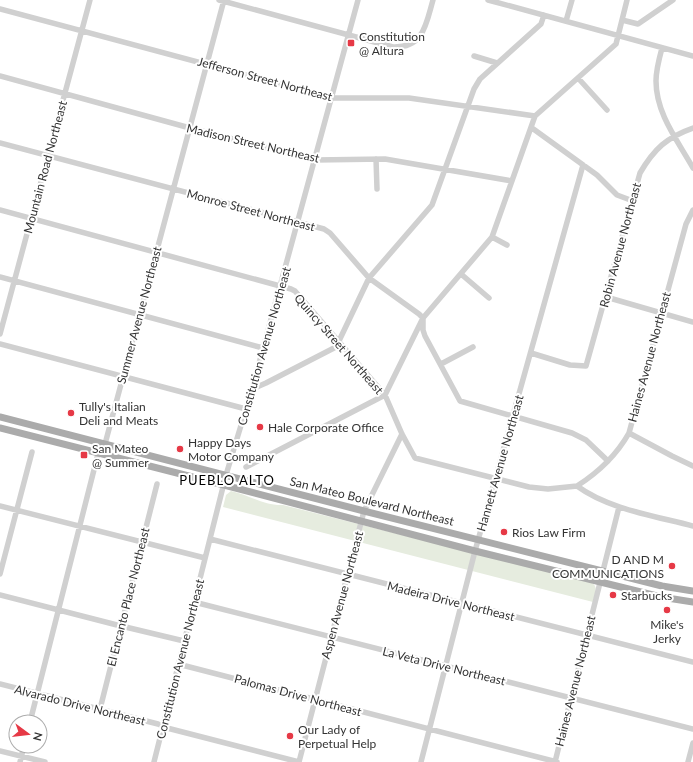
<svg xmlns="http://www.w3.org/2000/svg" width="693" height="762" font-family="Lato,sans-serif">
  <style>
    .green { fill: #e6ecdf }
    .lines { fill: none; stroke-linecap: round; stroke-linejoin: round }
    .minor { stroke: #d0d0d0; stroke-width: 5.5 }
    .major { stroke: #ababab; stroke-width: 7 }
    .poi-dot { fill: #e63946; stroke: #fff; stroke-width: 1.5 }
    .labels { text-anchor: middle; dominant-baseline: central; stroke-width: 4; stroke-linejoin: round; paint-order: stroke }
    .poi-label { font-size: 12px; fill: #333; stroke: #fff; text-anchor: start }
    .street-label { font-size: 12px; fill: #333; stroke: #fff }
    .neighbourhood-label { font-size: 13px; letter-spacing: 1px; fill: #000; stroke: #fff }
  </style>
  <rect width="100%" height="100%" fill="#fff"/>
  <path class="green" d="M231 491C249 495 265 506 283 505L592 583C599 587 594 595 593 602L223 507 226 495Z"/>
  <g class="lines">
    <path class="minor" d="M219 0 393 47C424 48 426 24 433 0
      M488 0 693 56
      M0 9 332 98H409L535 116
      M622 20 638 24 673 0
      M566 21 572 0
      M662 48C659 59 656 70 656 81 656 114 678 141 693 168
      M474 56 497 63
      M0 76 190 128 315 160 385 159 512 181
      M578 78 607 110
      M532 128 597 175 617 195 633 201
      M0 143 324 229 330 233 369 278 419 314 423 318V330L425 336 460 401 572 433 586 440 608 461
      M376 159 377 189
      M0 210 291 289 295 291 385 395 402 434 415 458 529 487 548 489 577 486C608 509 655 516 693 526
      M492 237 507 245
      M461 274 489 298
      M0 277 263 348
      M606 297 693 322
      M0 334 90 0
      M0 344 246 409
      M531 353 570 365 586 366 640 173C654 149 667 137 693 128
      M441 364 473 347
      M252 389 266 383 334 348 338 343 369 278 432 205 474 89 480 79 541 24 544 15
      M629 433 672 456 693 466
      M246 467 385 395 423 318 492 237 535 116 616 44 627 0
      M577 486C599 472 616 456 629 433L686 224 693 210
      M0 506 205 558
      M210 539 693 662
      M0 574 32 452
      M0 595 117 625 184 641
      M194 602 693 729
      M178 664 557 762
      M0 684 158 724 167 728 299 762
      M100 709 157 484
      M30 722 98 454 105 444 224 0
      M0 751 45 762
      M20 762 24 746
      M154 762 226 475 252 389 358 0
      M299 762 364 511 402 434
      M421 762 475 551 583 165
      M555 762 619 507
      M688 762 693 743"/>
    <path class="major" d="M0 417 364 511 662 586 693 591
      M0 428 224 485 475 551 661 597 693 602"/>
  </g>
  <g class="poi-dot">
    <rect x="347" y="39" width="8" height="8" rx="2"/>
    <circle cx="71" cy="413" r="4"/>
    <circle cx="260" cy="427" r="4"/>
    <circle cx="180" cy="449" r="4"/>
    <rect x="80" y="451" width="8" height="8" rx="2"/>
    <circle cx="504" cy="532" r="4"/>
    <circle cx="672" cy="566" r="4"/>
    <circle cx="613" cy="595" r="4"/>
    <circle cx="667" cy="610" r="4"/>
    <circle cx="290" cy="736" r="4"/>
  </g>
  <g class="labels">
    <g class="poi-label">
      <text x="359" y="36">Constitution<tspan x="359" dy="14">@ Altura</tspan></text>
      <text x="79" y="406">Tully's Italian<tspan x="79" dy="14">Deli and Meats</tspan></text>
      <text x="268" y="427">Hale Corporate Office</text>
      <text x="188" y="442">Happy Days<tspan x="188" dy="14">Motor Company</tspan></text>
      <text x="92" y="448">San Mateo<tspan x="92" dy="14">@ Summer</tspan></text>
      <text x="512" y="532">Rios Law Firm</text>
      <text x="664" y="559" text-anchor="end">D AND M<tspan x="664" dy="14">COMMUNICATIONS</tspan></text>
      <text x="621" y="595">Starbucks</text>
      <text x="667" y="624" text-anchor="middle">Mike's<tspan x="667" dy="14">Jerky</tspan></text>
      <text x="298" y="729">Our Lady of<tspan x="298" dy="14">Perpetual Help</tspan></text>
    </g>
    <g class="street-label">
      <text transform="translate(265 79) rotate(15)">Jefferson Street Northeast</text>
      <text transform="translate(253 143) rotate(13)">Madison Street Northeast</text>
      <text transform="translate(45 167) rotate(-75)">Mountain Road Northeast</text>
      <text transform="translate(251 210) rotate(15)">Monroe Street Northeast</text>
      <text transform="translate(620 245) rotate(-75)">Robin Avenue Northeast</text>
      <text transform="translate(139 315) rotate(-75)">Summer Avenue Northeast</text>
      <text transform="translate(339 344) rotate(49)">Quincy Street Northeast</text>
      <text transform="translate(264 346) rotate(-74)">Constitution Avenue Northeast</text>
      <text transform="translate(649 357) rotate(-75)">Haines Avenue Northeast</text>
      <text transform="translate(500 463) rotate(-74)">Hannett Avenue Northeast</text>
      <text transform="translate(372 501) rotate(14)">San Mateo Boulevard Northeast</text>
      <text transform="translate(342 595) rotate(-75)">Aspen Avenue Northeast</text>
      <text transform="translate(128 597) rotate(-76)">El Encanto Place Northeast</text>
      <text transform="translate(451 601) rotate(14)">Madeira Drive Northeast</text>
      <text transform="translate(180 659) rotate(-76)">Constitution Avenue Northeast</text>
      <text transform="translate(444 666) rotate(14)">La Veta Drive Northeast</text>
      <text transform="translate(575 681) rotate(-76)">Haines Avenue Northeast</text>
      <text transform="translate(298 695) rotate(15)">Palomas Drive Northeast</text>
      <text transform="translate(80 705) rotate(14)">Alvarado Drive Northeast</text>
    </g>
    <g class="neighbourhood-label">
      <text x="227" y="480">PUEBLO ALTO</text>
    </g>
  </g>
  <g transform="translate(28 734) rotate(105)"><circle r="19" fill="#ffffff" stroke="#adadad"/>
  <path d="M0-3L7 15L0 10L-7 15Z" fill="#e63946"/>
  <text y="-6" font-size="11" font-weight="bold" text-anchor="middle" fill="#333333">N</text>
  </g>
</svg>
